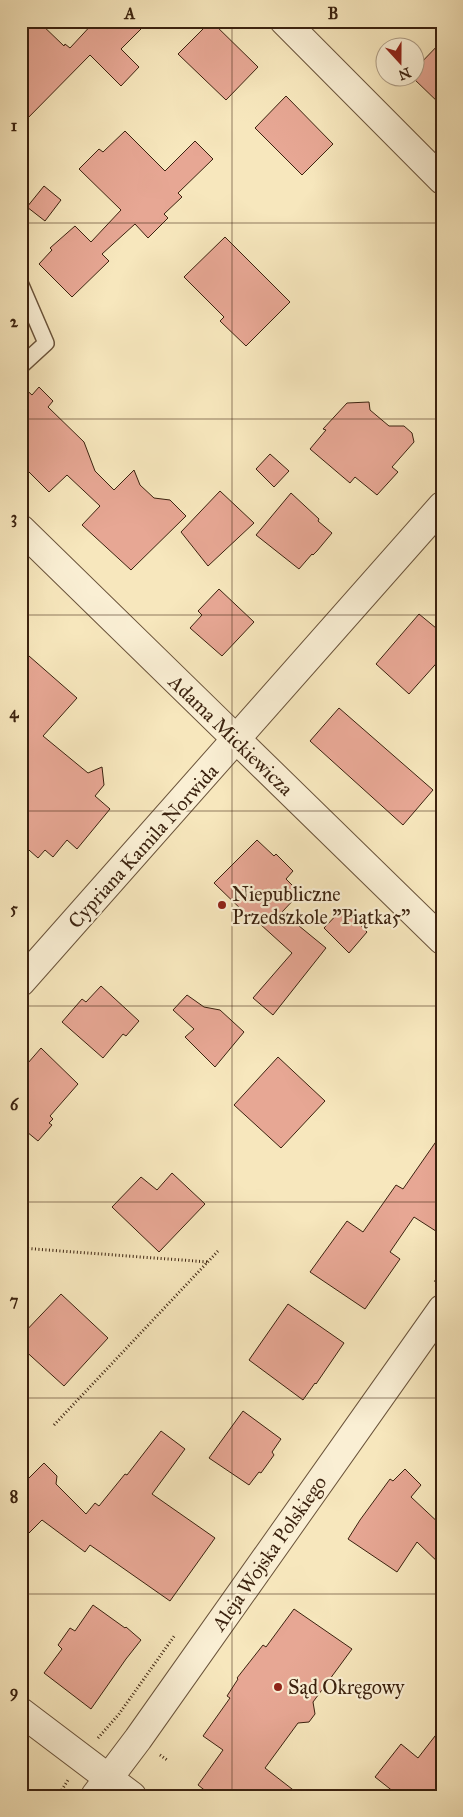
<svg xmlns="http://www.w3.org/2000/svg" width="463" height="1817" font-family="'IM FELL Great Primer',serif">
  <style>
    .building { fill: #e7a794; stroke: #3b220f }
    .lines { fill: none; stroke-linecap: round; stroke-linejoin: round }
    .service-casing { stroke: #6a533a; stroke-width: 18 }
    .minor-casing { stroke: #6a533a; stroke-width: 30 }
    .tertiary-casing { stroke: #6a533a; stroke-width: 30 }
    .path { stroke: #3b220f; stroke-width: 3; stroke-dasharray: 1 2.5; stroke-linecap: butt }
    .service { stroke: #faefd4; stroke-width: 15 }
    .minor { stroke: #faefd4; stroke-width: 28 }
    .tertiary { stroke: #faefd4; stroke-width: 28 }
    .grid { fill: none; stroke: #3b220f; stroke-width: 1; stroke-opacity: 0.55 }
    .poi-dot { fill: #8f2418; stroke: #faefd4; stroke-width: 2 }
    .labels { text-anchor: middle; dominant-baseline: central; stroke-width: 4.5; stroke-linejoin: round; paint-order: stroke }
    .street-label { font-size: 20px; fill: #3b220f; stroke: #faefd4 }
    .poi-label { font-size: 20px; fill: #3b220f; stroke: #faefd4; text-anchor: start }
    .neatline { fill: none; stroke: #3b220f; stroke-width: 2 }
    .grid-label { font-size: 16px; text-anchor: middle; font-weight: bold; fill: #3b220f }
  </style>
  <rect width="100%" height="100%" fill="#f7e7bd"/>
  <filter id="stains"><feTurbulence type="fractalNoise" baseFrequency=".004" numOctaves="4"/><feColorMatrix values="0 0 0 0 .2 0 0 0 0 .09 0 0 0 0 .02 0 0 0 .5 -.17"/></filter>
  <radialGradient id="worn" r=".72"><stop offset=".6" stop-color="#630" stop-opacity="0"/><stop offset="1" stop-color="#630" stop-opacity=".3"/></radialGradient>
  <path class="building" d="M21 21H38L64 46 65 44 70 48 95 21H149L121 49 139 67 121 86 90 55 21 125Z
    M211 21 258 67 226 100 178 54Z
    M442 41V106L413 78H416V68Z
    M286 96 333 144 302 175 255 128Z
    M125 131 165 171 195 141 213 159 178 193 182 197 164 214 168 218 148 238 135 224 102 254 109 261 72 297 39 264 52 250 50 248 75 226 91 242 121 210 79 169 99 149 103 152Z
    M44 186 61 200 45 221 27 207Z
    M225 237 290 302 246 346 220 321 224 317 184 277Z
    M21 385 32 395 39 387 53 401 48 407 84 442 95 471 114 490 134 470 140 485 154 498 170 500 186 516 131 570 82 525 100 506 67 475 49 492 21 464Z
    M369 402 370 410 389 426H404L412 433 414 442 392 467 398 472 377 495 355 477 350 483 310 449 326 430 323 429 347 403Z
    M270 454 289 471 274 487 256 469Z
    M220 491 254 523 208 566 181 532Z
    M291 493 319 519 318 521 332 533 317 551 313 555 312 554 299 569 256 535Z
    M219 589 254 622 222 656 190 628 202 615 198 611Z
    M419 614 442 633V657L409 694 376 664Z
    M21 649 77 698 43 736 88 773 102 767 104 785 95 796 110 809 77 849 67 840 53 857 45 850 38 858 21 843Z
    M339 708 433 790 403 825 310 741Z
    M257 840 274 856 276 854 293 871 286 879 300 893 282 912 326 948 273 1015 253 998 292 953 249 914 247 915 214 883Z
    M343 908 367 932 349 953 324 928Z
    M101 986 139 1021 126 1036 123 1034 103 1058 62 1022 82 999 86 1002Z
    M187 995 204 1007 220 1010 244 1032 215 1067 185 1037 194 1029 173 1010Z
    M41 1048 78 1084 50 1116 53 1119 49 1123 52 1125 38 1141 21 1127V1071Z
    M278 1057 325 1101 281 1148 234 1105Z
    M442 1133V1235L414 1217 390 1252 400 1259 365 1309 310 1272 347 1221 363 1232 396 1185 403 1189Z
    M172 1173 205 1204 159 1252 112 1207 141 1177 157 1190Z
    M61 1294 108 1338 64 1386 21 1347V1336Z
    M288 1304 344 1343 316 1384 315 1383 303 1400 249 1360Z
    M243 1411 281 1439 272 1452 274 1455 261 1473 259 1472 249 1485 209 1458Z
    M161 1431 185 1449 152 1494 215 1538 170 1601 90 1545 85 1552 42 1520 21 1541V1486L44 1463 57 1476 56 1484 86 1514 95 1503 99 1506 125 1474 127 1475Z
    M405 1469 421 1485 411 1497 442 1526V1566L417 1542 397 1572 348 1539 360 1520 390 1479 393 1481Z
    M93 1605 125 1628 126 1627 141 1640 126 1659 91 1709 44 1673 62 1649 58 1645 70 1628 75 1631Z
    M294 1609 352 1649 313 1702 315 1714 309 1722 298 1723 265 1768 301 1796H212L198 1785 223 1750 203 1736 230 1698 227 1696 238 1679 237 1678 263 1645 266 1647Z
    M442 1727V1796H399L375 1777 401 1744 418 1758Z"/>
  <g class="lines">
    <defs>
      <path id="service" d="M21 285 46 343 21 366"/>
      <path id="minor" d="M21 982 442 506
        M21 1712 132 1796"/>
      <path id="tertiary" d="M284 21 442 180
        M21 529 442 940
        M95 1796 138 1739 442 1309"/>
    </defs>
    <use href="#service" class="service-casing"/>
    <use href="#minor" class="minor-casing"/>
    <use href="#tertiary" class="tertiary-casing"/>
    <path class="path" d="M21 1248 208 1262
      M435 1282 442 1273
      M54 1425 219 1250
      M98 1738 119 1714 175 1635
      M160 1755 167 1760
      M58 1796 68 1780"/>
    <use href="#service" class="service"/>
    <use href="#minor" class="minor"/>
    <use href="#tertiary" class="tertiary"/>
  </g>
  <path class="grid" d="M232 21V1796M21 223H442M21 419H442M21 615H442M21 811H442M21 1006H442M21 1202H442M21 1398H442M21 1594H442"/>
  <g class="poi-dot">
    <circle cx="222" cy="905" r="5"/>
    <circle cx="278" cy="1687" r="5"/>
  </g>
  <g class="labels">
    <g class="street-label">
      <text transform="translate(231 735) rotate(44)">Adama Mickiewicza</text>
      <text transform="translate(143 846) rotate(-48)">Cypriana Kamila Norwida</text>
      <text transform="translate(269 1553) rotate(-55)">Aleja Wojska Polskiego</text>
    </g>
    <g class="poi-label">
      <text x="232" y="894">Niepubliczne<tspan x="232" dy="23">Przedszkole "Piątka5"</tspan></text>
      <text x="288" y="1687">Sąd Okręgowy</text>
    </g>
  </g>
  <rect width="463" height="1817" fill="none" stroke="#f7e7bd" stroke-width="55"/>
  <g transform="translate(400 62) rotate(159)"><circle r="24" fill="#faefd4" stroke="#ae9d85"/>
  <path d="M0-4L9 19L0 12L-9 19Z" fill="#8f2418"/>
  <text y="-8" font-size="14" font-weight="bold" text-anchor="middle" fill="#3b220f">N</text>
  </g>
  <rect x="28" y="28" width="408" height="1762" class="neatline"/>
  <g class="grid-label">
    <text x="130" y="19">A</text>
    <text x="333" y="19">B</text>
    <text x="14" y="131">1</text>
    <text x="14" y="327">2</text>
    <text x="14" y="523">3</text>
    <text x="14" y="718">4</text>
    <text x="14" y="914">5</text>
    <text x="14" y="1110">6</text>
    <text x="14" y="1306">7</text>
    <text x="14" y="1502">8</text>
    <text x="14" y="1697">9</text>
  </g>
  <rect width="100%" height="100%" filter="url(#stains)"/>
  <rect width="100%" height="100%" fill="url(#worn)"/>
</svg>
